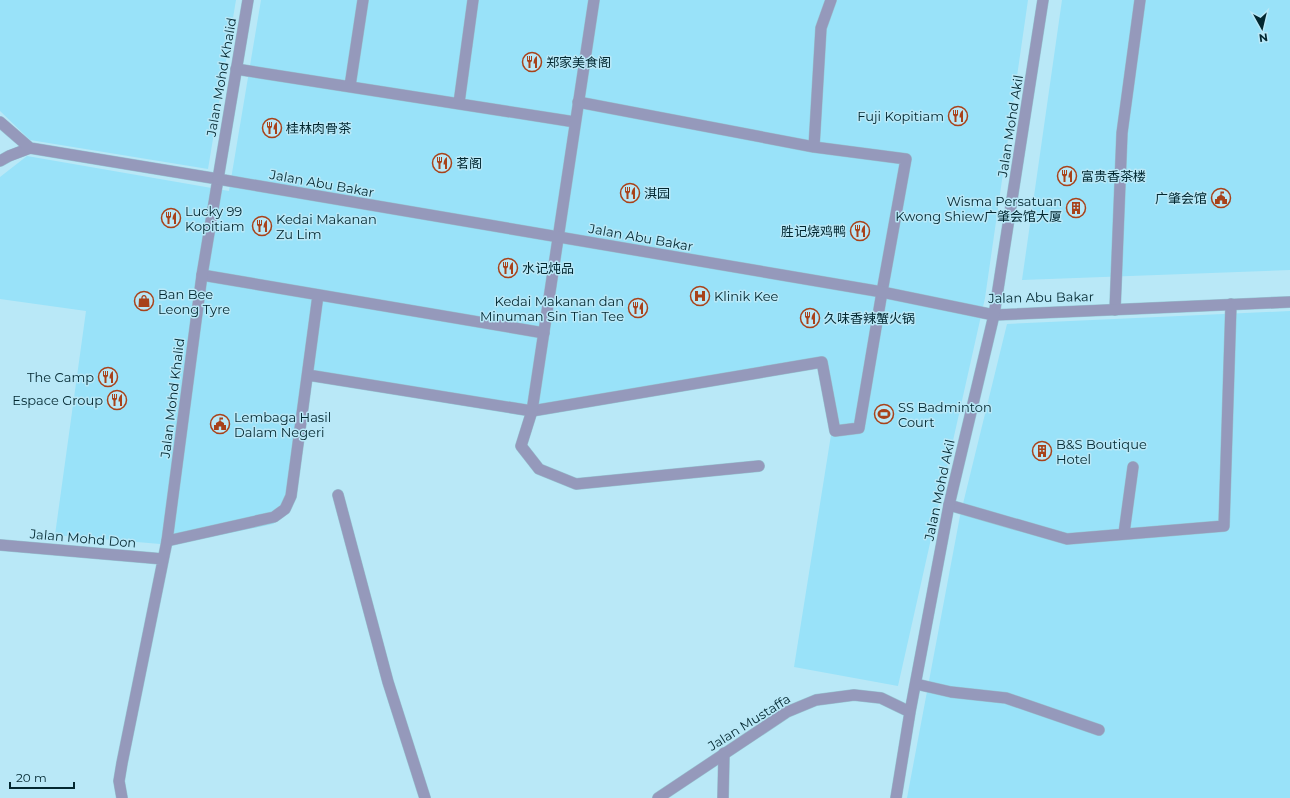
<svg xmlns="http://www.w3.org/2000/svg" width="1290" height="798" font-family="Montserrat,'Noto Sans SC',sans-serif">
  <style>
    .built { fill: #99e2f9 }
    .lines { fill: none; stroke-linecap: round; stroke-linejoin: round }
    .service-casing { stroke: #98c5d3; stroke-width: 12 }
    .minor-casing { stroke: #98c5d3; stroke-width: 12 }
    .tertiary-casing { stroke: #98c5d3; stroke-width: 12 }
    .service { stroke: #9599bb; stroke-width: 11 }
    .minor { stroke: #9599bb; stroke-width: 11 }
    .tertiary { stroke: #9599bb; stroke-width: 11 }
    .labels { text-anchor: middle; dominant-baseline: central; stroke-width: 3; stroke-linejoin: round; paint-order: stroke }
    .poi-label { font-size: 13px; fill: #022730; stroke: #b9e8f7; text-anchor: start }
    .street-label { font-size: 13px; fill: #022730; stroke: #b9e8f7 }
  </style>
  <rect width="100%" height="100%" fill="#b9e8f7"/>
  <path class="built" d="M0 0H236L208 169 30 140 0 111Z
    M261 0H1028L985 298 898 686 794 667 831 435 818 368 537 416 520 415 312 381 296 497 287 514 273 524 172 545 55 535 86 311 0 299V177L27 156 229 191Z
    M1062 0H1290V270L1022 280Z
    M1290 311V798H907L960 516 1007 324Z"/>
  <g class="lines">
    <defs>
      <path id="service" d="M236 69 575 122
        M350 86 363 0
        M459 103 473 0
        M814 147 821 28 831 0
        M0 161 9 156 30 148
        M202 275 544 333
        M1115 310 1122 133 1140 0
        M308 375 532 411 822 362 835 431 859 428 882 292 906 159 814 147 578 102
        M949 505 1067 539 1224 526 1231 304
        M1124 533 1133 467
        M167 541 274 517 285 509 291 496 318 295
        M916 684 951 692 1006 698 1099 730
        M723 798 724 753"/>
      <path id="minor" d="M594 0 532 411 521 446 539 469 576 484 759 466
        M0 122 30 148 218 179 202 275 167 541 122 763 119 781 122 798
        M994 315 1290 302
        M338 495 388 682 425 798
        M0 545 163 559"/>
      <path id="tertiary" d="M248 0 218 179 882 292 994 315
        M658 798 787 712 816 700 854 695 881 698 910 712
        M896 798 910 712 949 505 994 315 1043 0"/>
    </defs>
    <use href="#service" class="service-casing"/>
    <use href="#minor" class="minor-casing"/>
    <use href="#tertiary" class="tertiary-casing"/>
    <use href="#service" class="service"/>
    <use href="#minor" class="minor"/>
    <use href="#tertiary" class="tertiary"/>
  </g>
  <defs>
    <symbol id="restaurant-ring" viewBox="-11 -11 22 22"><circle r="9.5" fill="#b9e8f7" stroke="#a8421a" stroke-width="1.5"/><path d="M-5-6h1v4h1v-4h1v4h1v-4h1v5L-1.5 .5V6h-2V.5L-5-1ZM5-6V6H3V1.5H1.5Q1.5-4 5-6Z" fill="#a8421a"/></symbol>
    <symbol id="civic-ring" viewBox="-11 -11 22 22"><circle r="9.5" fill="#b9e8f7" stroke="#a8421a" stroke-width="1.5"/><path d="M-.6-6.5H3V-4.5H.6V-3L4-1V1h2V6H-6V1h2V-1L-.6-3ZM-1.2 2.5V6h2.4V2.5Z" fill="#a8421a"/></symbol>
    <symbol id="building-ring" viewBox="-11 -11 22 22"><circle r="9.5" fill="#b9e8f7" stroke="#a8421a" stroke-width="1.5"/><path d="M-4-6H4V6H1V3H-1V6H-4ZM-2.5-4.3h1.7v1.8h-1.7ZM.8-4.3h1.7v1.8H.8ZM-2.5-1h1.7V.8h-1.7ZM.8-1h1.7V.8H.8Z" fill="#a8421a"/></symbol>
    <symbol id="hospital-ring" viewBox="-11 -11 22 22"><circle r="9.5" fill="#b9e8f7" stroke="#a8421a" stroke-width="1.5"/><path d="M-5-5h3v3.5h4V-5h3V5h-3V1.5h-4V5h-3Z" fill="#a8421a"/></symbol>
    <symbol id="shop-ring" viewBox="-11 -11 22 22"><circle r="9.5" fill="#b9e8f7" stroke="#a8421a" stroke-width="1.5"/><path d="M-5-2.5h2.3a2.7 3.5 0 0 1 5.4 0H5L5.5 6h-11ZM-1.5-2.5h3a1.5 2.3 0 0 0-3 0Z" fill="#a8421a"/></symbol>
    <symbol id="stadium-ring" viewBox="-11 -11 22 22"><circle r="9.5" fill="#b9e8f7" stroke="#a8421a" stroke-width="1.5"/><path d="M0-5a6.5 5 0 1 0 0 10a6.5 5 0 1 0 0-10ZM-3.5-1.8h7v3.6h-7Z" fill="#a8421a"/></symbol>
  </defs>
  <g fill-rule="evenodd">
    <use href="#restaurant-ring" x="521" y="51" width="22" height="22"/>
    <use href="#restaurant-ring" x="947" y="105" width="22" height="22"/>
    <use href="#restaurant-ring" x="261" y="117" width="22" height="22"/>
    <use href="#restaurant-ring" x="431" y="152" width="22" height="22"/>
    <use href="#restaurant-ring" x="1056" y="165" width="22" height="22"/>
    <use href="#restaurant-ring" x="619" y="182" width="22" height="22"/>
    <use href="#civic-ring" x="1210" y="187" width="22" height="22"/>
    <use href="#building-ring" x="1065" y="197" width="22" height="22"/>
    <use href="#restaurant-ring" x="160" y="207" width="22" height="22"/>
    <use href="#restaurant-ring" x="251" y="215" width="22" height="22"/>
    <use href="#restaurant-ring" x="849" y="220" width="22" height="22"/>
    <use href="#restaurant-ring" x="497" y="257" width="22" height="22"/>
    <use href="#hospital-ring" x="689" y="285" width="22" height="22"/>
    <use href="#shop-ring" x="133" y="290" width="22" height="22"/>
    <use href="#restaurant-ring" x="627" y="297" width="22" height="22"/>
    <use href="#restaurant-ring" x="799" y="307" width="22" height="22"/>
    <use href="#restaurant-ring" x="97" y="366" width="22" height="22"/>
    <use href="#restaurant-ring" x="106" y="389" width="22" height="22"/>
    <use href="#stadium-ring" x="873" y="403" width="22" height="22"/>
    <use href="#civic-ring" x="209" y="413" width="22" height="22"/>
    <use href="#building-ring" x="1031" y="440" width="22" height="22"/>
  </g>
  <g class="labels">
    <g class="poi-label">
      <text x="546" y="62">郑家美食阁</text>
      <text x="944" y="116" text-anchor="end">Fuji Kopitiam</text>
      <text x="286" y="128">桂林肉骨茶</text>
      <text x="456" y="163">茗阁</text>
      <text x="1081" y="176">富贵香茶楼</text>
      <text x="644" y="193">淇园</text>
      <text x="1207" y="198" text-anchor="end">广肇会馆</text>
      <text x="1062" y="201" text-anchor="end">Wisma Persatuan<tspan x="1062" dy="15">Kwong Shiew广肇会馆大厦</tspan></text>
      <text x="185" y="211">Lucky 99<tspan x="185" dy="15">Kopitiam</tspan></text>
      <text x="276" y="219">Kedai Makanan<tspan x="276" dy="15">Zu Lim</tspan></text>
      <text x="846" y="231" text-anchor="end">胜记烧鸡鸭</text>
      <text x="522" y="268">水记炖品</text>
      <text x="158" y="294">Ban Bee<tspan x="158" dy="15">Leong Tyre</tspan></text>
      <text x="714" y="296">Klinik Kee</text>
      <text x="624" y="301" text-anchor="end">Kedai Makanan dan<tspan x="624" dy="15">Minuman Sin Tian Tee</tspan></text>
      <text x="824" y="318">久味香辣蟹火锅</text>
      <text x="94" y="377" text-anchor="end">The Camp</text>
      <text x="103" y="400" text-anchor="end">Espace Group</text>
      <text x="898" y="407">SS Badminton<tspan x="898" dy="15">Court</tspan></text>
      <text x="234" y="417">Lembaga Hasil<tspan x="234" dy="15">Dalam Negeri</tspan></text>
      <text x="1056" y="444">B&amp;S Boutique<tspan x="1056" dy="15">Hotel</tspan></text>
    </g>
    <g class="street-label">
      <text transform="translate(221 77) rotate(-80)">Jalan Mohd Khalid</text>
      <text transform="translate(1010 126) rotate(-81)">Jalan Mohd Akil</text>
      <text transform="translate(322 183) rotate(10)">Jalan Abu Bakar</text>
      <text transform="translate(641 237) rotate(10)">Jalan Abu Bakar</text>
      <text transform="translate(1041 297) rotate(-1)">Jalan Abu Bakar</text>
      <text transform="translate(172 398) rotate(-83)">Jalan Mohd Khalid</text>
      <text transform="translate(939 490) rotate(-78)">Jalan Mohd Akil</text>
      <text transform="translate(83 538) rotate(5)">Jalan Mohd Don</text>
      <text transform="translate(749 722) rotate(-32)">Jalan Mustaffa</text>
    </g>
  </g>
  <g transform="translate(1262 28) rotate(172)" stroke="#b9e8f7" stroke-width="3" paint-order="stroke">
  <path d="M0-3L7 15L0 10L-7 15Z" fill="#022730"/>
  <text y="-6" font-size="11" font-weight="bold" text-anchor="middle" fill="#022730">N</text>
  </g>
  <path d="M10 782v6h64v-6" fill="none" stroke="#022730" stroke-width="2"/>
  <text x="16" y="782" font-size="12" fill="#022730" stroke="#b9e8f7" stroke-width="3" paint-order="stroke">20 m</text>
</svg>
